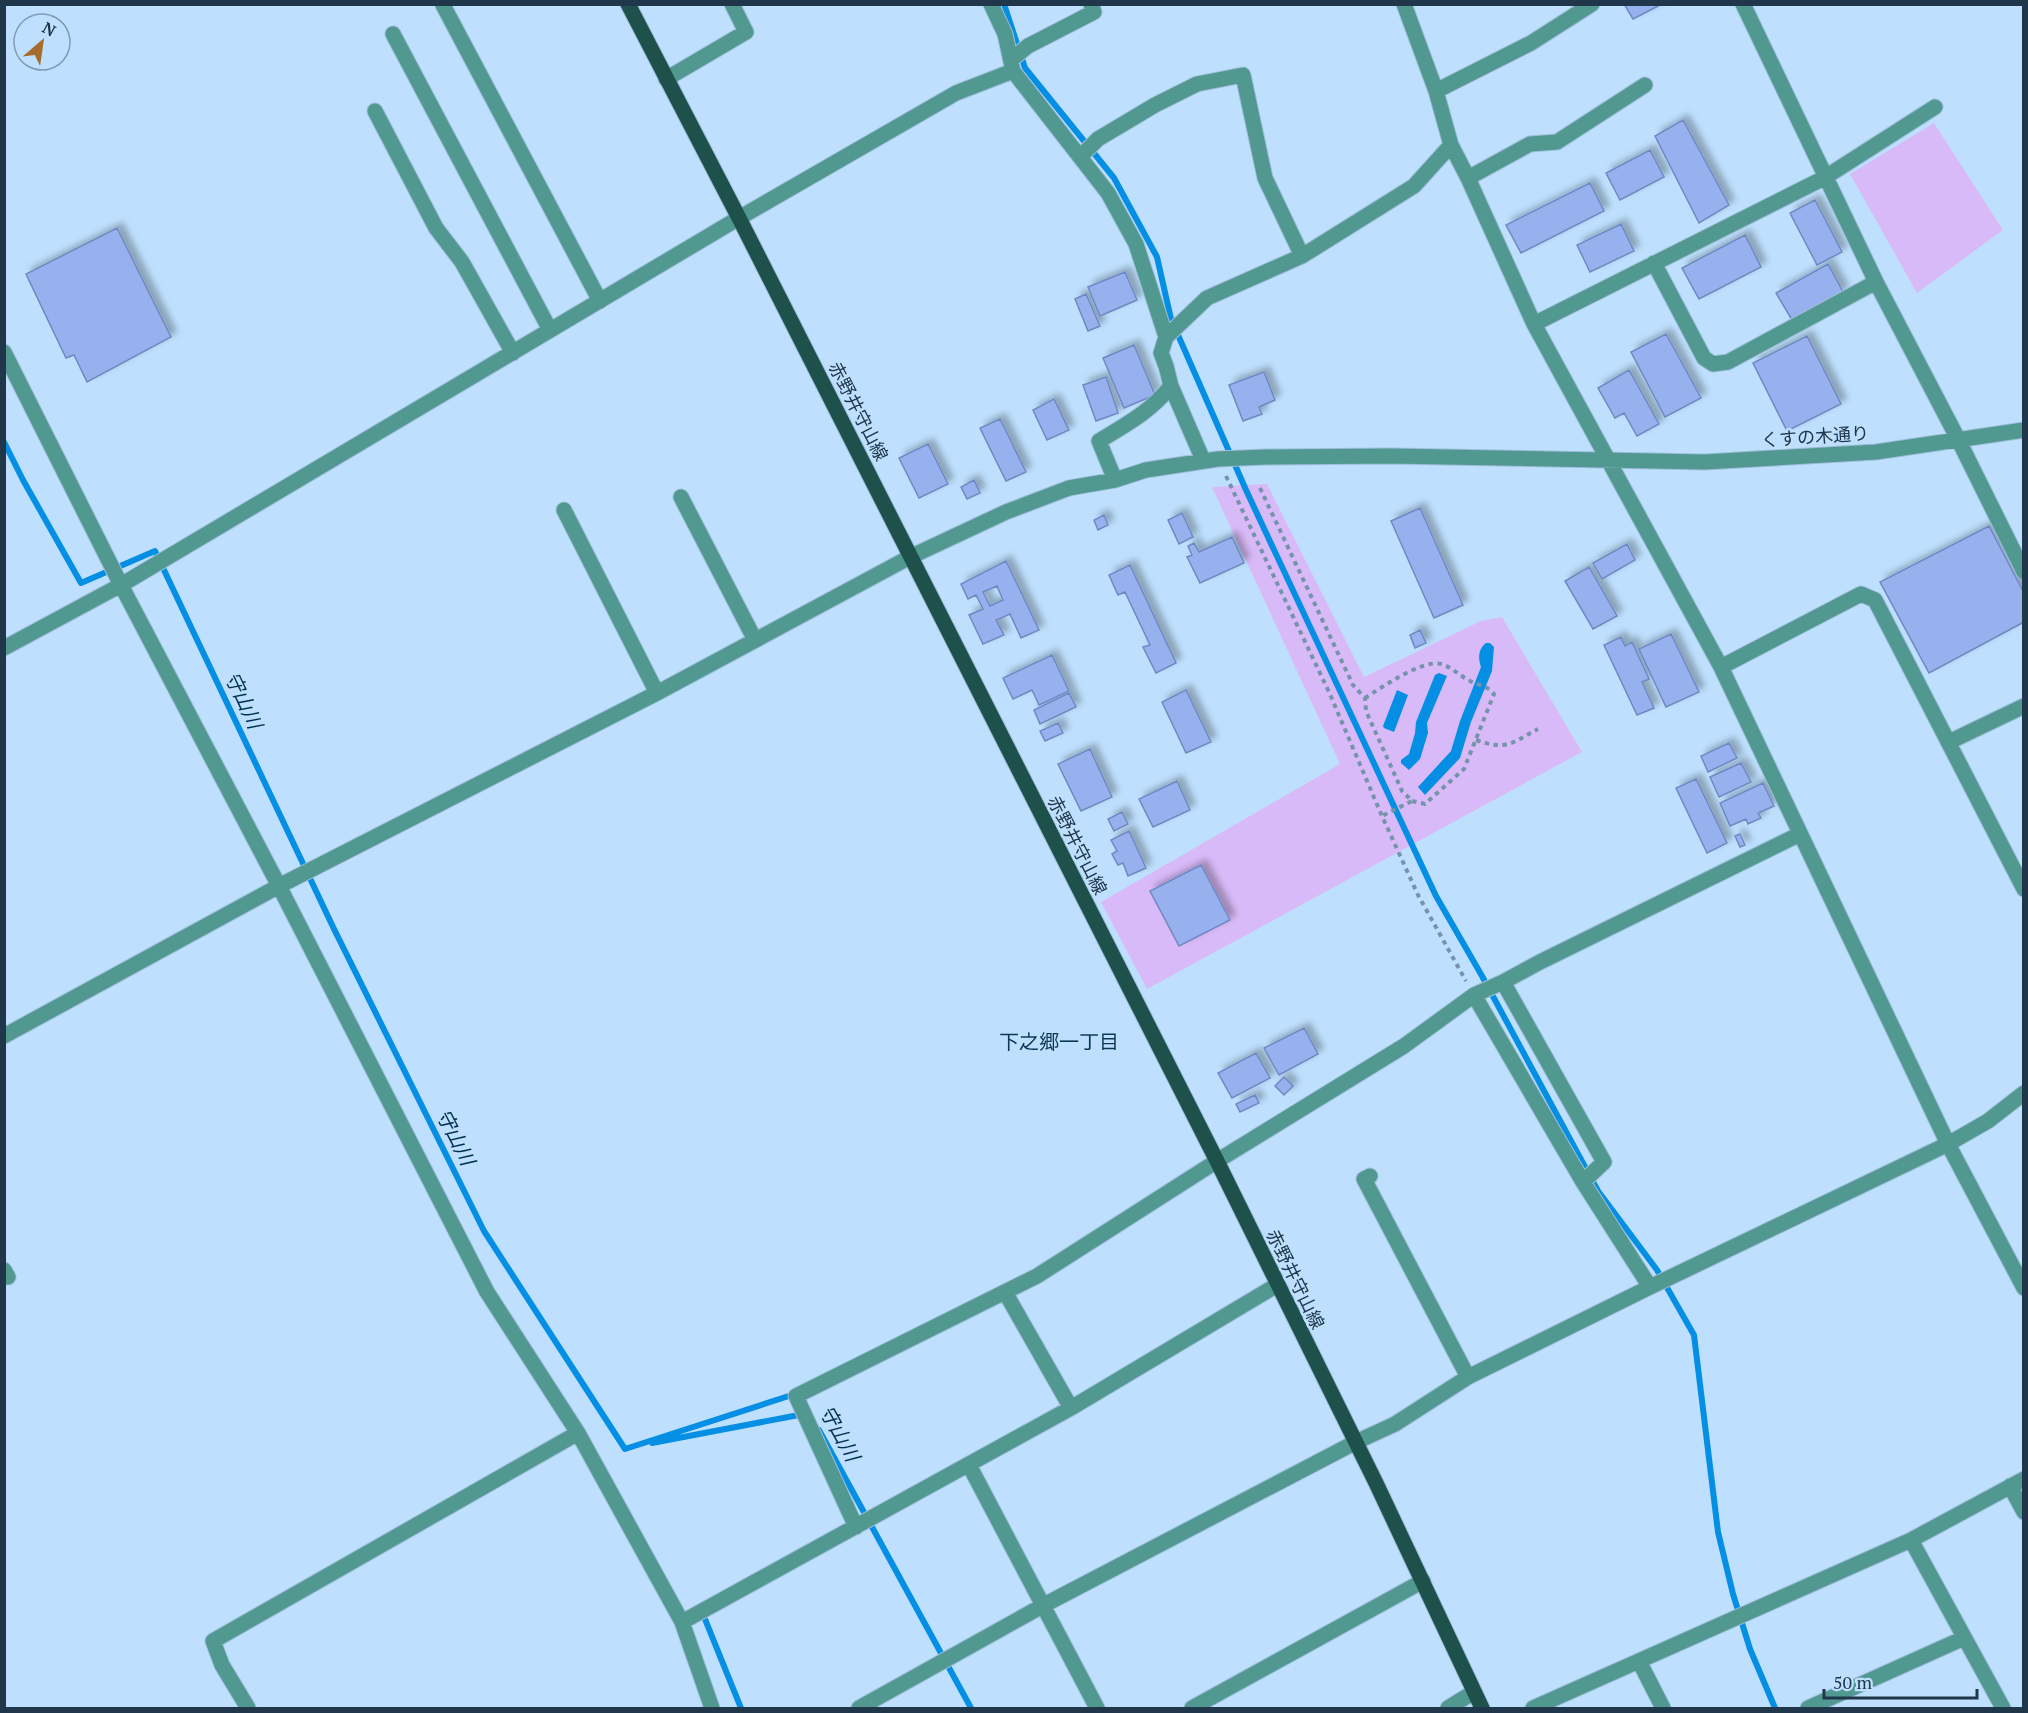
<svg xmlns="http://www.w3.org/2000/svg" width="2028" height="1713" font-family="'PT Serif','Noto Sans JP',serif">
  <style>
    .green { fill: #d8baf8 }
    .water { fill: #048fe4 }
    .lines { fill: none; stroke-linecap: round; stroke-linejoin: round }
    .stream { stroke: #048fe4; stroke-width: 6 }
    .building { fill: #97b1ee; stroke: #7088c2; stroke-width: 1.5; fill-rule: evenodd; filter: url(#shadow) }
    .minor-casing { stroke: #9ebeda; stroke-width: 17 }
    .major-casing { stroke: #9ebeda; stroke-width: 17 }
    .path { stroke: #7693ac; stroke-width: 4; stroke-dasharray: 4.5 4.5; stroke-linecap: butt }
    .minor { stroke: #519890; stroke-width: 15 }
    .major { stroke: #1e514c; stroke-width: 15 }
    .labels { text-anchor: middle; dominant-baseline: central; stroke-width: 5; stroke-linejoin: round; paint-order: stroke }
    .street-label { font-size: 18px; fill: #20374b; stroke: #bee0fe }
    .water-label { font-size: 20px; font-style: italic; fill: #003051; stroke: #bee0fe }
    .neighbourhood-label { font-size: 20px; fill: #0c3757; stroke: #bee0fe }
  </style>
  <defs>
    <filter id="shadow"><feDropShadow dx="5.5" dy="-5.5" stdDeviation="3" flood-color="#0004"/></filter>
  </defs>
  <rect width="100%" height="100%" fill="#bee0fe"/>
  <path class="green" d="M1934 123 2003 230 1917 293 1850 174Z
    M1267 484 1364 677 1481 621 1502 617 1582 752 1147 989 1101 902 1340 764 1212 487Z"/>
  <path class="water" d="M1486 643H1490L1494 647 1492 671 1471 722 1460 758 1425 795 1418 787 1451 751 1460 721 1481 667C1478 659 1478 649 1486 643Z
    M1439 673 1447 676 1427 723 1428 733 1420 759 1409 770 1401 763V760L1409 754 1415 733 1416 722 1435 675Z
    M1397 690 1408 695 1394 732 1384 728 1383 726Z"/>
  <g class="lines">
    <path class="stream" d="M1004 4 1025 68 1114 178 1157 257 1171 319 1246 490 1436 896 1482 976 1598 1191 1657 1270 1694 1335 1718 1532 1733 1594 1750 1649 1775 1708
      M4 442 23 480 81 583 155 551 334 929 484 1231 625 1449 795 1394
      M819 1430 971 1708
      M652 1443 804 1414
      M705 1619 741 1708"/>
  </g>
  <path class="building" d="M1624 4H1662L1633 19Z
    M1683 120 1729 205 1699 223 1655 136Z
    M1650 150 1664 177 1620 200 1606 173Z
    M1590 183 1604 211 1521 253 1506 225Z
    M1815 200 1842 252 1817 265 1790 213Z
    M1621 224 1634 251 1590 272 1577 245Z
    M117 228 171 337 87 382 74 355 66 358 26 274Z
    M1745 235 1761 267 1699 299 1682 268Z
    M1828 264 1843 292 1792 320 1776 293Z
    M1125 272 1137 300 1100 316 1088 287Z
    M1086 294 1100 326 1088 331 1075 299Z
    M1666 334 1701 398 1665 417 1631 352Z
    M1807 336 1841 404 1787 431 1753 363Z
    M1134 345 1155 395 1124 408 1103 358Z
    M1629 370 1659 424 1637 436 1624 413 1615 418 1598 388Z
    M1264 372 1275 400 1259 407 1262 414 1243 421 1229 385Z
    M1106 377 1118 413 1096 421 1083 385Z
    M1054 399 1069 430 1047 440 1033 410Z
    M1000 419 1026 472 1006 481 980 428Z
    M928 444 948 484 919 498 899 458Z
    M974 480 980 493 967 499 961 487Z
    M1420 508 1463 605 1434 618 1391 521Z
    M1182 513 1193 537 1179 544 1168 520Z
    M1104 515 1108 525 1098 530 1094 520Z
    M1989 526 2024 593V622L1929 673 1880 582Z
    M1232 537 1244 563 1200 583 1187 557 1192 555 1188 546 1194 543 1199 552Z
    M1627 544 1635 560 1602 579 1593 563Z
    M1006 561 1039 630 1021 638 1010 614 996 620 1004 635 983 644 969 615 983 609 976 595 968 599 961 584ZM997 586 1003 600 990 606 983 592Z
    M1130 565 1176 663 1156 673 1143 647 1150 645 1125 592 1118 595 1109 575Z
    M1589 567 1617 616 1593 629 1565 581Z
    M1420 630 1426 643 1415 648 1410 635Z
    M1671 634 1699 692 1666 707 1639 649Z
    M1621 637 1625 646 1632 642 1649 679 1642 682 1654 708 1637 715 1604 645Z
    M1052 655 1069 691 1039 705 1032 690 1013 699 1003 678Z
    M1186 690 1211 742 1186 753 1162 702Z
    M1069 693 1076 707 1040 724 1034 710Z
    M1058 723 1063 733 1045 741 1040 731Z
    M1729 743 1737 758 1708 772 1701 756Z
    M1090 749 1112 797 1081 811 1058 764Z
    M1741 763 1751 782 1719 797 1710 777Z
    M1696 779 1727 843 1707 853 1676 788Z
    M1177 781 1190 810 1153 827 1139 799Z
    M1763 783 1774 806 1758 813 1761 818 1748 824 1746 819 1730 826 1720 803Z
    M1122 812 1128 824 1114 831 1108 819Z
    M1129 831 1146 868 1128 876 1123 863 1118 865 1112 854 1117 851 1111 840Z
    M1740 834 1745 845 1740 847 1735 836Z
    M1201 865 1230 920 1179 946 1150 891Z
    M1304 1028 1318 1054 1279 1075 1264 1048Z
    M1256 1053 1270 1078 1232 1098 1218 1073Z
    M1284 1077 1293 1086 1284 1095 1275 1086Z
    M1255 1095 1259 1103 1240 1112 1236 1104Z"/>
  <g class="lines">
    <defs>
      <path id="minor" d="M991 4 1005 34 1013 71 1108 193 1136 244 1166 337
        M1404 4 1436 91 1451 145 1468 178 1534 324 1721 667 1948 1144 2024 1288
        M1743 4 1876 282 1958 439 2024 572
        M443 5 600 301
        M393 34 550 330
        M1011 60 1028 46 1094 12 1091 4
        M666 79 746 32 732 4
        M1436 91 1531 43 1592 4
        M375 111 436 228 462 262 513 353
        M1081 156 1098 139 1155 105 1197 84 1243 75 1265 178 1302 256
        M1468 178 1530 144 1557 142 1645 85
        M1654 263 1704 358 1713 364 1728 362 1876 282
        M1534 324 1824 178 1935 107
        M4 352 121 585 279 886 487 1292 578 1433 682 1622 712 1708
        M1203 460 1171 386 1166 366 1161 353 1166 337 1207 298 1302 256 1414 186 1451 145
        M1115 480 1099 441C1127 424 1150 412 1171 386
        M681 497 755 640
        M564 510 657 693
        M4 648 121 585 739 218 956 93 1013 71
        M1721 667 1861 594 1875 600 2024 889
        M1949 742 2024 706
        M1503 982 1604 1162 1583 1182 1650 1287
        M1474 995 1583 1182
        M4 1036 279 886 657 693 910 557 1006 512 1069 488 1115 480 1146 470 1218 459 1266 457 1392 456 1705 462 1876 452 2024 430
        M1370 1176 1364 1179 1468 1377
        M4 1270 8 1277
        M1005 1292 1071 1408
        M969 1465 1097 1708
        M2010 1486 2024 1512
        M856 1527 796 1396 1037 1276 1217 1161 1404 1046 1474 995 1503 982 1540 962 1800 834
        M1911 1540 2003 1708
        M682 1622 1071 1408 1277 1285
        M1639 1661 1663 1708
        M248 1708 222 1665 213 1641 578 1433
        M859 1708 1044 1605 1356 1442 1395 1424 1468 1377 1650 1287 1948 1144 1988 1121 2024 1093
        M1192 1708 1423 1581
        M1448 1708 1474 1692
        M1533 1708 1911 1540 2024 1479
        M1808 1708 1964 1638"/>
      <path id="major" d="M628 4 739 218 1217 1161 1376 1483 1482 1708"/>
    </defs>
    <use href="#minor" class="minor-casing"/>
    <use href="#major" class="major-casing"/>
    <path class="path" d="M1226 476 1329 692 1382 816 1418 895 1466 981
      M1260 488 1353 685 1365 698 1366 711 1402 791 1412 801 1382 816
      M1365 698C1381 688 1422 659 1441 664 1452 667 1460 676 1470 681 1478 685 1488 686 1494 694L1464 769 1425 804 1412 801
      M1476 740C1507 751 1511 743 1538 729"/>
    <use href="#minor" class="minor"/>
    <use href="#major" class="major"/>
  </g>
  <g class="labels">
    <g class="street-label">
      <text transform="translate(859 411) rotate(63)">赤野井守山線</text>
      <text transform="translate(1815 436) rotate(-4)">くすの木通り</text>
      <text transform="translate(1078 845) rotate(63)">赤野井守山線</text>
      <text transform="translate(1296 1279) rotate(64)">赤野井守山線</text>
    </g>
    <g class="water-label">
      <text transform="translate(244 700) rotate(65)">守山川</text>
      <text transform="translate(456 1137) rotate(63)">守山川</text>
      <text transform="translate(840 1433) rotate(61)">守山川</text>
    </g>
    <g class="neighbourhood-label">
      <text x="1059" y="1041">下之郷一丁目</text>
    </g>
  </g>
  <rect width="2028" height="1713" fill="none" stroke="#20374b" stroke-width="12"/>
  <g transform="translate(42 42) rotate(29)"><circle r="28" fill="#bee0fe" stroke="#7f9cb6" stroke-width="1.5"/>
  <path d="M0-4.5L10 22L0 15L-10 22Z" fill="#a56c2b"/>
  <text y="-9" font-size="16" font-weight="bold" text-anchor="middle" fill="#20374b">N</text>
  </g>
  <path d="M1824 1689v9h153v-9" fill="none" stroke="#20374b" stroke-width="3"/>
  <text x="1833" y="1689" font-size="18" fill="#20374b" stroke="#bee0fe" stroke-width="4.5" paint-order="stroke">50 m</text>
</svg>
